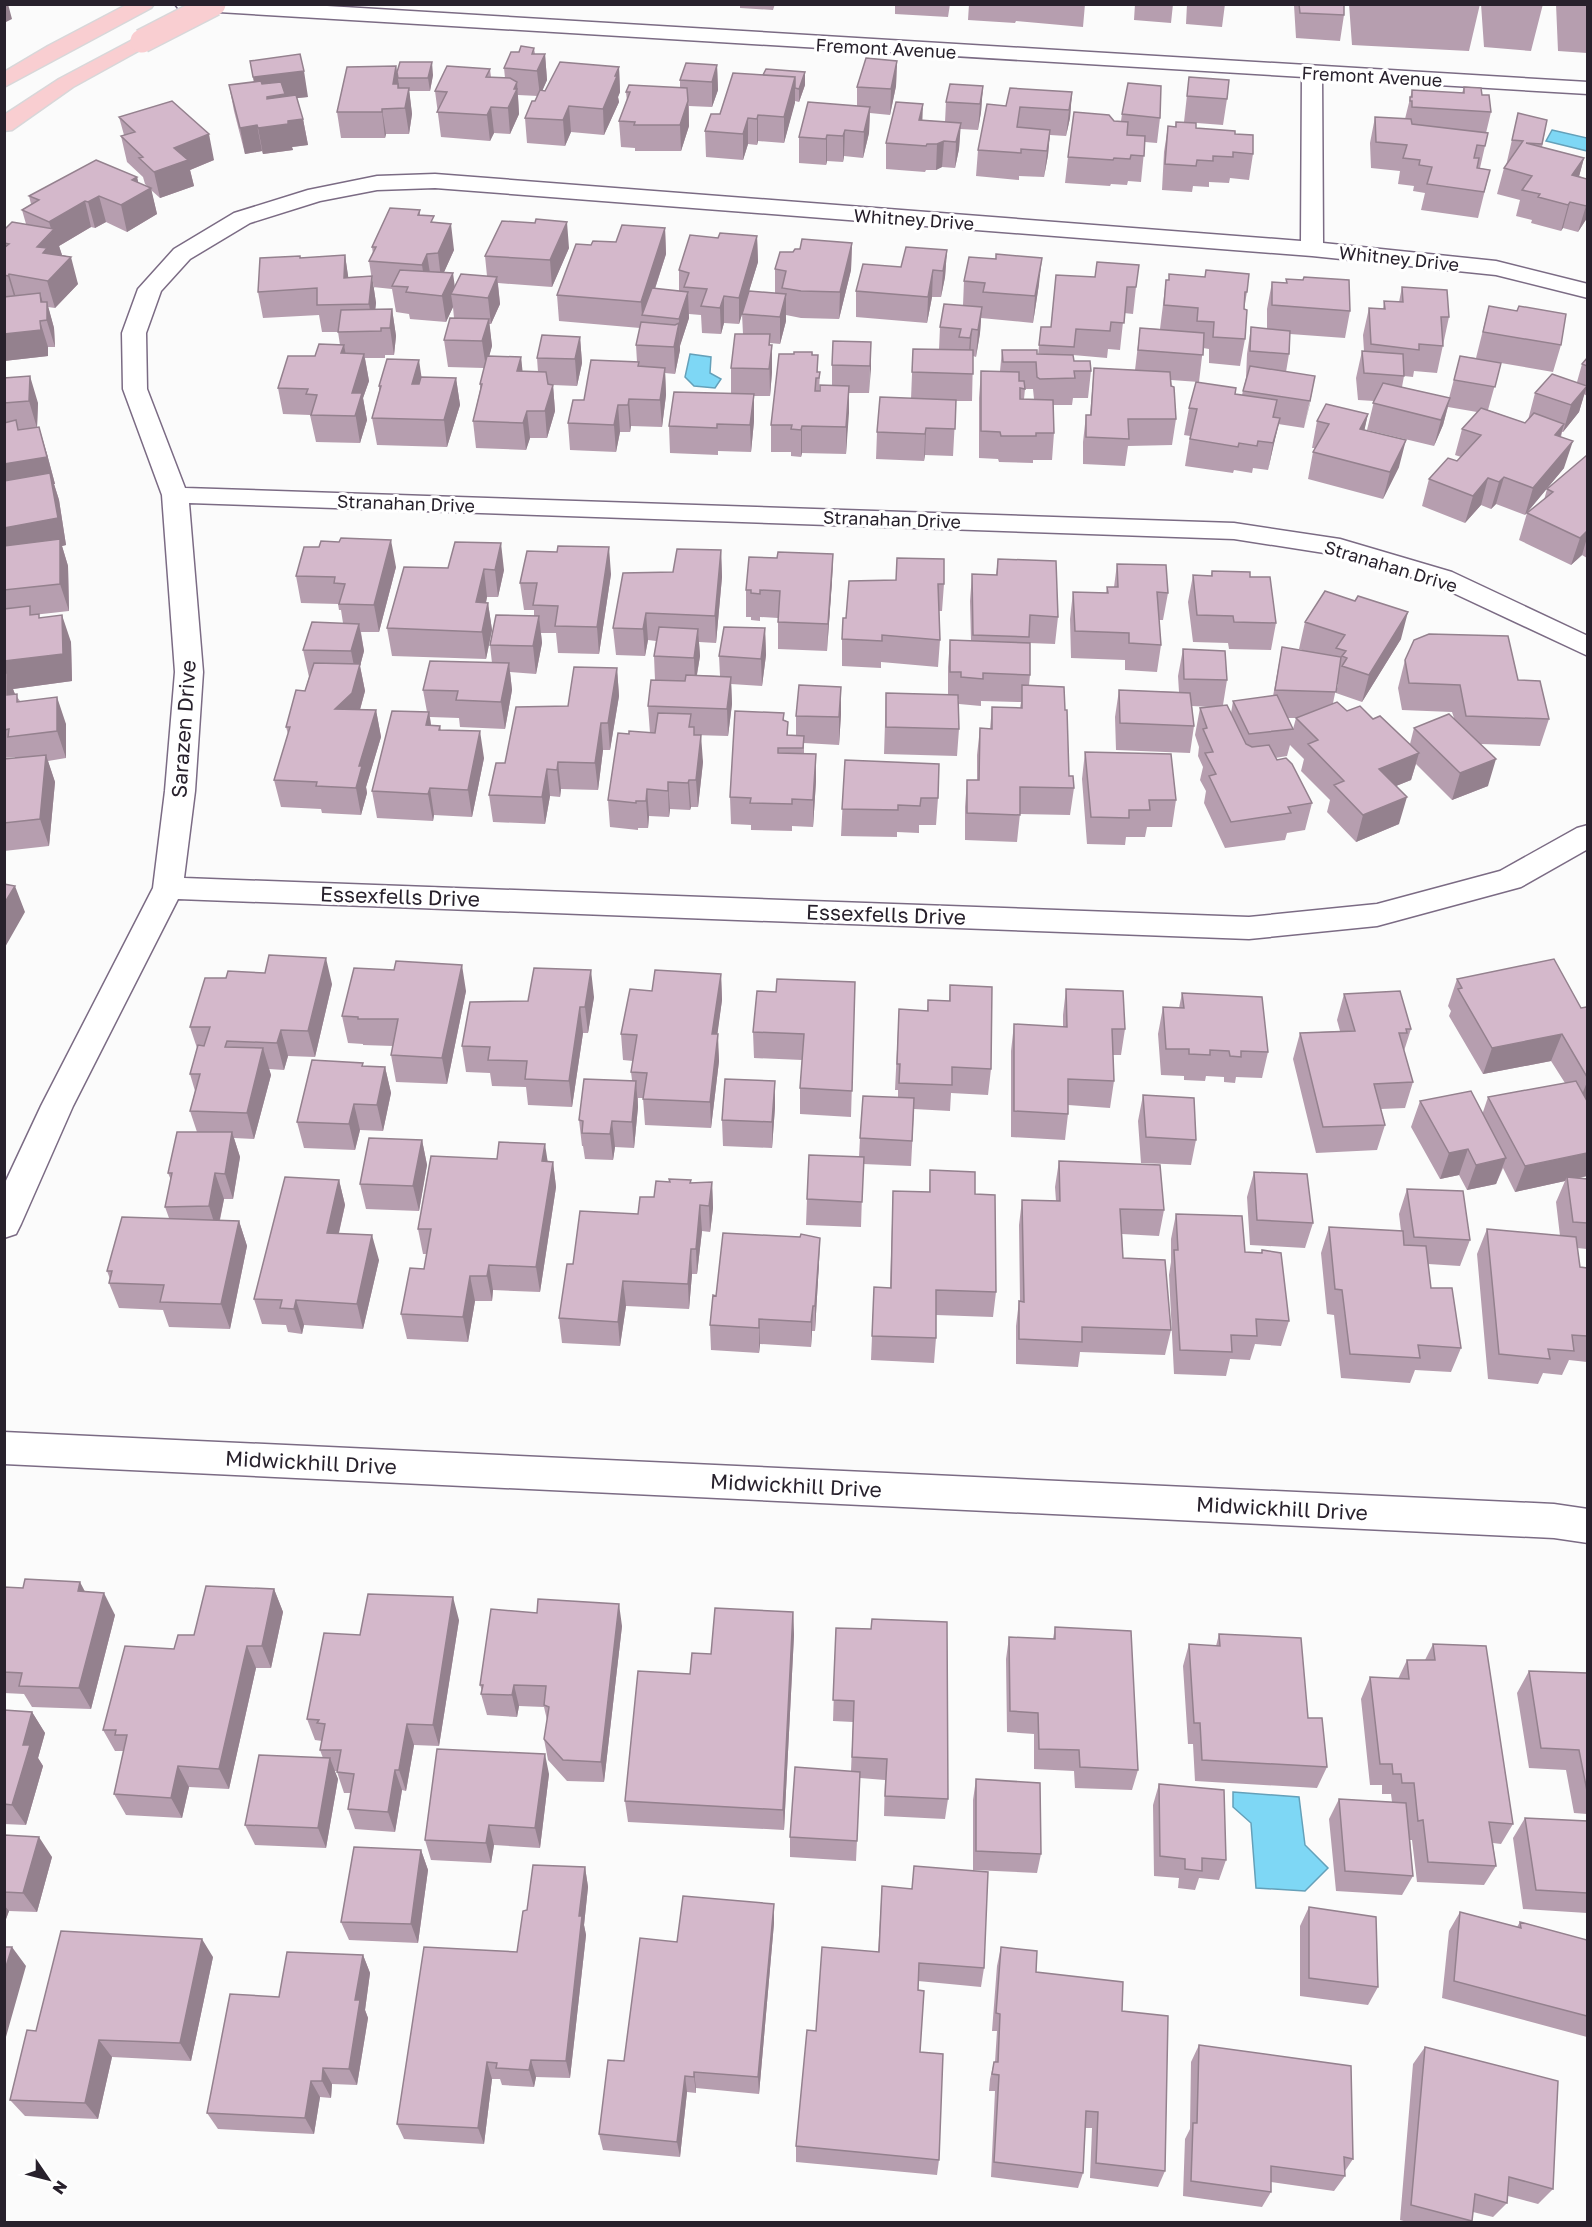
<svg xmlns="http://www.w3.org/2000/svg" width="1592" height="2227" font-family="'Golos Text',sans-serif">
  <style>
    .water { fill: #7ed7f5; stroke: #64a0b9; stroke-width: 1.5 }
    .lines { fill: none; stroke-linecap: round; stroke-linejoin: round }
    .minor-casing { stroke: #7b6b84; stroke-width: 3 }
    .secondary-casing { stroke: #7b6b84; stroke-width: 3 }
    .primary-casing { stroke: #d8d7d9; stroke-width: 3 }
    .minor { fill: #fff; fill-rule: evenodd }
    .secondary { fill: #fff; fill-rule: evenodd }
    .primary { fill: #f9ced1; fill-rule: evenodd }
    .primary-bridge-casing { stroke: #d8d7d9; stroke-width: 26; stroke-linecap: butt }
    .primary-bridge { stroke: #f9ced1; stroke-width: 23 }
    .wall { fill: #b69eaf; fill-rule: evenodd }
    .shaded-wall { fill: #94818e }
    .building { fill: #d4b8cb; stroke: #94818e; stroke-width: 1.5 }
    .labels { text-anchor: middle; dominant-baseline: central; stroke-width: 6; stroke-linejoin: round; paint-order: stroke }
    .far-street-label { font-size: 18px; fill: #28212c; stroke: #fff }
    .street-label { font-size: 21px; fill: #28212c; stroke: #fff }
  </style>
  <rect width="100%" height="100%" fill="#fbfbfb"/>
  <path class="water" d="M1552 130 1587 138V151L1546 141Z
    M690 354 711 357 710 373 721 379 715 388 694 386 685 377Z
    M1233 1792 1299 1797 1305 1845 1328 1868 1305 1891 1256 1888 1251 1823 1233 1807Z"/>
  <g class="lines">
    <defs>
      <path id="minor" d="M1312 66 1319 68 1322 72 1323 243 1496 261 1588 284V298L1496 275 1312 256 435 188 377 190 320 201 250 223 190 259 161 291 146 333 147 389 185 488 1234 523 1340 539 1452 572 1588 636V656L1434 584 1337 555 1234 539 189 503 203 672 195 791 184 878 1249 917 1377 904 1500 871 1577 828 1588 825V849L1521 887 1377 926 1249 939 178 899 73 1106 21 1224 16 1234 4 1238V1185L41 1106 153 888 165 791 175 672 162 495 123 389 122 333 138 289 174 249 234 213 308 190 377 176 435 174 1301 241 1302 72 1305 68Z
        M4 1432 1554 1504 1588 1509V1543L1554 1538 4 1464Z"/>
      <path id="secondary" d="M175 4H294L1588 82V94L185 10 178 8Z"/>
      <path id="primary" d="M128 4H154L151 8 4 87V72L48 46Z
        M142 35 149 37 152 41 149 45 73 87 12 130 4 131V115L59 79Z"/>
    </defs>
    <use href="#minor" class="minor-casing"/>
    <use href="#secondary" class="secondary-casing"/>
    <use href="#primary" class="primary-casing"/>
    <use href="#minor" class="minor"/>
    <use href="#secondary" class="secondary"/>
    <use href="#primary" class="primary"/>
    <defs>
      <path id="primary-bridge" d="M142 41 214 4"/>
    </defs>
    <use href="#primary-bridge" class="primary-bridge-casing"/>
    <use href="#primary-bridge" class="primary-bridge"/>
  </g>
  <path class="wall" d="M740 4H775L773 10 740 8Z
    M895 4H950L948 17 895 14Z
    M969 4H1085L1083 27 1016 21 1015 23 968 20Z
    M1135 4H1173L1171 23 1134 20Z
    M1187 4H1225L1222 27 1186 24Z
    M1288 4H1344V15L1340 41 1296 38 1294 5Z
    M1349 4H1480L1469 51 1352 45Z
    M1481 4H1543L1531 51 1484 47Z
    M1556 4H1587V53L1558 51Z
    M534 48 535 54H545L547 80 542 91H545L619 67 620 92 618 97 619 102 604 135 571 132 565 146 527 143 525 118 538 96 518 95 519 114 510 134 494 133 490 141 441 137 435 91 490 69 491 77 505 78 504 68 519 52Z
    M250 61 308 97 297 98 303 119 308 145 292 147 293 150 263 154 262 151 245 154 234 111 229 85 254 82Z
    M897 61 896 86 890 115 870 113 869 133 863 158 844 156 843 162 827 161 826 165 799 163V137L857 106V87Z
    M717 65 718 90 712 107 689 106V126L681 151H635V148L621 147 619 121 627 101 626 92 680 88V80Z
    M396 66 397 72 433 75 430 91H409L412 114 409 134H386L385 138H341L337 112Z
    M733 73 805 85 799 102 795 101 784 143 758 141 757 145 748 144 743 160 706 157 705 131 720 114Z
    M1189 77 1227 99 1223 125 1184 122Z
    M983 86 981 112 978 130 960 129 959 149 955 168 942 167 936 170H926L925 172 886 169V143L922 120 945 122 946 102Z
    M1464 87 1482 95 1491 112 1486 133 1485 146 1480 168 1490 170 1478 218 1421 210 1425 193 1413 191 1414 186 1398 184 1400 171 1371 168 1370 143 1375 117 1405 119 1412 90 1462 93Z
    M1072 92 1070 118 1066 136 1050 135 1048 155 1044 177 1019 176V180L976 176 978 150 1006 106Z
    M1518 113 1547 120 1542 147 1584 158 1579 176 1587 179V218L1578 232 1563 228 1561 231 1531 223 1532 220 1516 216 1520 200 1497 194 1504 168 1506 166Z
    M1122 114 1160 118 1157 143 1145 142 1141 182 1128 181 1127 185 1111 184 1110 186 1065 183 1068 157 1114 121H1121Z
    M119 117 214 160 190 170 194 186 160 198 151 190 157 214 127 232 106 222 95 228 91 227 59 246 62 255 78 284 55 308 48 307 54 328 55 347H48V356L4 361V230L26 224 22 210 31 204 29 196 137 177 138 183 148 187 145 184 143 177 127 162 121 136 124 135Z
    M1176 122 1196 128 1235 134 1253 154 1249 180 1230 178 1229 183 1209 182V187L1193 186 1192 192 1162 190 1164 152 1168 126 1175 127Z
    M420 210V215L435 223 454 250 444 272 455 287 487 276 485 256 569 248 552 287 498 283 500 304 491 324H489L492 346 489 356 521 357 522 372H538L537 358 580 337 582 363 577 386 553 385 555 411 547 438H530L526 450 476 448 473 421 480 390V384L484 368 448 367 444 340 454 318 453 307 446 322 410 319 409 314 396 312 392 289 373 287 369 261 373 254 372 247Z
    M665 228 666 254 655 289 679 291V270L718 238 757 236 758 262 749 291 775 293V269L793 252 800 249 852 243 851 270 839 319 801 318 786 315V321L780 344 770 343 772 372 770 396H754V421L751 452 718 451V455L670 453 669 426 731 393V368L743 334 742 314 744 308 739 324 724 323 721 334 702 333 701 315 689 314V318L680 345V350L675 374 665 373 666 395 662 427 631 426 630 432H620L616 452 570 450 568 423 584 400 637 362 636 345 640 328 559 321 557 295 591 245 616 242Z
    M947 250 945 277 941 297H932L927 323 856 317V291L901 267Z
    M345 255 348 277 372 276 376 303 375 310 392 309 396 336 394 355H385V358H365L369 381 363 398 367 420 360 443 316 442 310 415 283 414 278 388 315 356 340 345 338 332H322L319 315 263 318 258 292 300 258Z
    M1056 275 1136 287 1133 314 1124 313 1120 350 1108 349 1107 358 1073 355 1074 361 1091 371 1088 398H1073L1072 405H1053L1054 433 1052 460H1033V463L999 462 998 459 979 458V398L981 371H1000L1002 350 1038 355 1041 327H1051ZM1025 389H1033L1034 399H1024Z
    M1286 279 1350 311 1345 338 1290 334 1289 354 1286 372 1315 376 1304 428 1278 424 1268 470 1253 468 1252 473 1234 470 1233 473 1185 466 1190 436 1184 435 1189 408 1235 394 1242 395 1246 378 1247 354 1251 327 1267 329V309L1272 282 1286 283Z
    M1166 280 1247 292 1244 309 1245 339 1240 366 1209 363V349L1203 348 1199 382 1171 380 1176 419 1172 445 1128 446 1125 466 1083 464V442L1086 415H1090L1094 368 1135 370 1140 328 1160 329Z
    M964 281 1039 284 1033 323 981 318 980 333 976 357 973 356 972 401H956L953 456 925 455 924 461 876 459 877 432 911 399 913 349 939 350 940 327 963 305Z
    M1402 287 1449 317 1437 373 1414 371 1413 377 1404 376 1402 387 1449 398 1460 356 1476 358 1489 306 1561 345 1553 372 1501 363 1488 410 1525 423 1528 420 1535 393 1577 382 1582 364 1587 358V396L1584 394 1579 412 1563 432H1562L1561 437 1564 468 1525 515 1496 504 1491 509 1481 505 1465 523 1422 506 1429 479 1457 461 1461 457 1455 455 1462 429 1477 412 1448 407 1443 425 1434 446 1367 430 1374 401 1358 400 1356 378 1362 351H1364L1363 335 1369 308 1383 309 1384 301 1399 302Z
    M871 342 869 393H849L846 454 802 453 801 457 791 456V452H771V425L794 354 812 352 818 372H820L819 391 832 386V365Z
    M421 377 456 378 460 405 447 447 377 445 372 418 379 392V386Z
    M4 378 38 403 37 427 47 454 55 484H54L59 500 66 545 62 546 68 566 69 611 33 615 40 618 71 642 72 681 13 689 15 694 20 701 66 724V758L48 761 55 782 49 846 4 851V759L15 758V757L4 758Z
    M1368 414 1364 430 1399 467 1383 499 1308 479 1313 452 1315 448H1312L1317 421Z
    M1587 455V558L1582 555 1571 565 1519 540 1527 513 1544 500 1547 489Z
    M721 550 722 577 716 643 699 642 700 656 697 675 720 676 719 656 765 628 766 655 762 686 731 684 732 704 728 736 694 735 703 762 698 807H691L690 810 670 809 669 817 649 816 648 828H638V830L610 827 608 800 650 733 648 706 655 680 654 656 656 641 648 640 645 656 616 655 613 628 673 572Z
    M833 554 832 581 827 651 778 649V618L760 617V621L751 620V617H746V590L777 558Z
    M998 559 1058 617 1055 644 1029 643 1030 675 1029 685 1074 788 1070 815 1020 814 1017 842 965 840V807L967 780H977V755L980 728 990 729 992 707 1020 708 1021 702 981 701V706L959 704V699H958L959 729 957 756 884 754 886 693 948 695V667L950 640 971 641 970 601 972 574 996 575Z
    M1117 564 1168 593 1163 620H1159L1161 645 1157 672 1125 670V660L1071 658 1070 619 1073 592 1106 593 1107 587H1114Z
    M396 567 379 632H361L364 651 360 666 365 691 360 710H376L381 737 366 787 367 793 361 815 322 813 321 809 281 807 274 780 288 734 286 727 305 691 309 677 303 650 343 623 341 610H339L338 604 301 603 296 576Z
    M404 567 504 570 498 597H487L486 603H488L492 630 486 659 392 656 387 628Z
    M1212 571 1250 577 1276 623 1271 650 1229 649 1228 643 1193 642 1188 602 1193 575 1211 576Z
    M611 574 599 654 558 653 556 633H541L542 643 536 674 510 672 512 690 505 729 460 727 459 718 430 717 431 725 440 726 441 730 484 758 472 817 434 815 433 821 377 818 372 791 427 712 423 690 492 663 490 645 534 616V610H524L520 583Z
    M896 580 944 584 942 611H939L940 640 938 667 881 662V668L842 666V639L846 618Z
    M1305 622 1401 639 1362 702 1336 693 1338 684H1337L1333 703 1347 711 1373 719 1410 744 1414 728 1454 718 1452 712 1402 710 1398 688 1405 660 1518 680 1549 719 1540 746 1481 744 1488 786 1452 800 1416 764 1411 780 1396 786 1399 824 1356 842 1327 812 1330 800 1301 771 1304 759 1290 745 1287 756 1275 758 1312 803 1305 830 1287 833 1285 840 1225 848 1204 803 1206 791 1200 780 1203 767 1198 756 1199 747 1195 735 1200 708 1210 707 1192 706 1194 726 1190 753 1116 750 1115 717 1119 690 1179 692 1178 676 1183 649 1227 680 1223 705 1231 713 1233 701 1273 696 1282 647 1306 651 1299 649ZM1288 718H1296L1293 729Z
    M617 668 619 696 610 750H603L598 790 561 789 560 797 550 796 545 824 493 822 489 795 505 763 568 706Z
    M784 713V720L788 722V735H796V716L841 714 839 745 804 743V753L816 754V781L813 827 792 826V831L751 830V825L731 824 730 797Z
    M1085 752 1176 800 1172 827H1147L1145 837H1126L1125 845 1087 844 1082 779Z
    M845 760 938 798 936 825H919V833L897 832V837L841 836Z
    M721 974 722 1000 717 1034 719 1061 711 1128 645 1125 643 1098H638V1107L634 1148 615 1147 613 1160 585 1159 583 1146H582L579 1120 632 1080 631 1072 633 1061 623 1060 621 1034 652 991Z
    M1457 979 1581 1008 1587 1007V1176L1580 1178 1587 1179V1249L1577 1248 1580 1267 1587 1268V1362L1569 1360 1562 1375 1543 1373 1538 1384 1488 1379 1477 1254 1487 1229 1560 1236 1556 1202 1565 1181 1515 1192 1503 1168 1496 1184 1467 1190 1459 1175 1440 1179 1411 1127 1420 1101 1483 1112 1488 1097 1565 1083 1551 1061 1483 1074 1449 1016 1451 1011 1448 1006Z
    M855 982 851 1117 800 1114V1088L802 1060 754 1058 753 1032 776 992Z
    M332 984 315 1057 288 1056 284 1070 269 1069 271 1075 254 1139 234 1138 240 1157 233 1199H224L220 1220 239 1221 247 1246 230 1329 169 1327 163 1310 119 1308 109 1283 110 1279 107 1271 169 1218 165 1207 171 1180 168 1173 197 1132 190 1111 195 1091 190 1074 197 1048 190 1027Z
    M950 985 991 1069 988 1095 951 1093 950 1111 914 1109 911 1166 863 1164 861 1227 806 1225 807 1199 859 1157 860 1138 898 1097V1090H895L899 1009 927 1011 928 1000 949 1001Z
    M1066 989 1125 1029 1121 1055H1113L1114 1081 1110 1108 1068 1105V1114L1065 1140 1011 1137V1051L1014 1024 1063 1027V1015Z
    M466 991 447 1084 396 1082 391 1055 393 1046 363 1045V1044L348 1043 342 1016Z
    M1182 993 1268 1052 1262 1078 1236 1077 1235 1083 1224 1082V1077L1206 1076 1205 1081 1184 1080V1076L1161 1075 1158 1034 1163 1007 1179 1008Z
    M1344 994 1411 1029 1404 1051 1413 1082 1405 1108 1381 1109 1385 1125 1377 1150 1316 1153 1293 1059 1300 1033 1340 1031 1337 1020Z
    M594 997 588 1033H583L572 1107 528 1105 526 1087 492 1086 490 1073 466 1072 462 1046 528 1001Z
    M364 1066 385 1067 391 1093 383 1131 360 1130 355 1150 304 1148 297 1122Z
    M1143 1095 1196 1140 1191 1165 1141 1163 1138 1121Z
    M775 1107 772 1148 723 1146 722 1120Z
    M422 1140 427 1165 419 1211 366 1209 360 1184Z
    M1059 1161 1164 1210 1159 1236 1122 1234 1123 1258 1171 1330 1165 1355 1080 1352 1078 1367 1016 1364V1326L1019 1301H1020L1019 1225 1022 1200 1056 1201 1055 1187Z
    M553 1162 556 1187 540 1292 493 1290 492 1301H475L468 1342 407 1339 401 1314 424 1269 427 1254H423L418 1229Z
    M930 1170 975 1194 996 1292 993 1317 936 1315V1338L934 1363 871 1360 874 1287 890 1288 893 1191 929 1192Z
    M1254 1172 1313 1223 1305 1248 1250 1245 1247 1197Z
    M339 1180 345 1205 339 1233 379 1260 363 1329 304 1325 302 1334 288 1332 286 1325 262 1324 254 1299Z
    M691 1180V1183L712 1182 713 1208 710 1232 702 1231 697 1274H692L689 1309 626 1306 620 1346 562 1343 559 1318 573 1264 638 1214 670 1182Z
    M1407 1189 1470 1240 1460 1266 1428 1264 1431 1288 1461 1348 1451 1372 1415 1370 1410 1383 1341 1378 1334 1315 1327 1314 1321 1253 1329 1227 1401 1231 1399 1214Z
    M1176 1214 1245 1252 1289 1321 1281 1346 1255 1344 1250 1360 1230 1359 1226 1376 1174 1374 1169 1275 1171 1262V1239Z
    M819 1263 815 1331H812L811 1347 760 1344 759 1353 711 1350 710 1325 716 1296Z
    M4 1587 85 1592 115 1615 91 1709 32 1707 24 1694 4 1693Z
    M274 1589 283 1612 271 1668H256L229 1789 189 1787 182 1818 126 1815 114 1794 124 1751H115L103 1730 174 1649 194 1635Z
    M793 1612 794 1635 784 1830 628 1822 625 1801 690 1674 711 1654Z
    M459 1620 439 1746 414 1745 406 1791 402 1790 395 1832 355 1829 348 1809 351 1793H344L337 1772V1771H334L338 1779 326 1848 255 1845 245 1825 323 1758 320 1750 322 1741 315 1740 307 1719 360 1635Z
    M622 1626 604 1782 567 1781 548 1760 544 1739 547 1720 544 1707 519 1706 517 1717 487 1715 481 1694 482 1691 480 1685Z
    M1055 1627 1138 1770 1132 1790 1075 1788 1074 1771 1034 1769V1734L1007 1732 1006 1659 1009 1637 1053 1639Z
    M836 1628 871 1629 948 1799 945 1819 884 1816 885 1780 860 1778 856 1861 790 1857V1837L851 1771 853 1722 833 1721Z
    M1219 1634 1308 1718 1327 1767 1317 1788 1195 1781 1193 1744H1188L1183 1666 1189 1644 1216 1646Z
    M1433 1644 1513 1824 1501 1844 1493 1843 1496 1866 1484 1885 1417 1882 1412 1840H1410L1413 1876 1402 1895 1336 1891 1329 1819 1339 1799 1392 1802 1391 1794H1382V1785H1370L1361 1699 1370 1677 1398 1679 1407 1660H1425Z
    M1529 1671 1587 1673V1814L1574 1813 1566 1770 1529 1768 1517 1693Z
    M4 1710 32 1712 45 1733 38 1758 43 1766 26 1825 4 1824Z
    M549 1774 540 1848 494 1845 491 1863 431 1860 425 1840Z
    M976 1779 1041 1854 1037 1873 973 1870V1800Z
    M1159 1784 1226 1860 1219 1880 1199 1878 1195 1890 1178 1888 1179 1878 1154 1876 1153 1805Z
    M1525 1818 1587 1821V1913L1523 1909 1513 1838Z
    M4 1835 52 1857 37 1912 9 1911 6 1919 4 1918Z
    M421 1850 428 1870 418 1943 349 1940 341 1922Z
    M914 1866 984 1968 981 1987 918 1981 920 2052 939 2160 937 2175 796 2162V2146L816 2031 878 1952 882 1886 912 1889Z
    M585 1867 588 1887 584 1925 586 1935 570 2078 536 2077 534 2087 502 2085 500 2079H492L484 2144 404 2139 397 2124 517 1952 527 1910Z
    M1309 1907 1378 1987 1368 2005 1300 1996V1926Z
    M1460 1912 1517 1927 1520 1922 1587 1940V2037L1442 1998 1449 1931Z
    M774 1923 759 2094 696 2088V2093L687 2092 680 2157 603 2150 599 2134 624 2061 677 1942Z
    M1001 1947 1036 1972 1122 2011 1165 2171 1158 2187 1090 2178 1092 2128H1085L1083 2173 1078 2188 991 2177 995 2091H989L990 2079 994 2062H995L997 2031H992L997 1966Z
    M363 1955 370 1973 365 2010 368 2018 357 2085 332 2084 331 2098 320 2097 314 2134 218 2129 207 2113 279 1997Z
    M213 1957 191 2061 112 2057 98 2119 25 2116 10 2100 36 2031Z
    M1199 2045 1353 2159 1345 2171V2176L1334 2191 1271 2182V2192L1262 2207 1183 2196 1185 2139 1190 2129 1191 2062Z
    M1425 2047 1553 2189 1538 2204 1508 2196 1507 2203 1493 2217 1473 2212 1472 2221 1471 2223H1411L1400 2220 1413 2064Z"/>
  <path class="shaded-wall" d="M4 4H8L12 19 4 23Z
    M545 54 547 80 540 96 537 71Z
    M897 61 896 86 890 115 891 89Z
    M432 62 433 75 430 91 428 78Z
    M717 65 718 90 712 107V82Z
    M396 66 400 92 397 110 393 84Z
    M619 67 620 92 618 97 619 102 604 135 603 109Z
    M304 71 308 97 258 102 253 77Z
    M805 72V85L799 102V89Z
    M795 77V103L784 143V117Z
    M517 82 519 114 510 134 508 108Z
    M983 86 981 112 978 130 980 104Z
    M409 88 412 114 409 134 405 108Z
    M1072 92 1070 118 1066 136 1069 110Z
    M688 101 689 126 681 151 680 125Z
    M923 104 922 130 919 120Z
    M569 106 571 132 565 146 563 120Z
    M491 107 494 133 490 141 487 115Z
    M870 107 869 133 863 158 864 132Z
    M382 109 386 134 385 138 382 112Z
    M758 115V141L757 145V119Z
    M748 118V144L743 160V134Z
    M303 119 308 145 292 147 293 150 263 154 258 128 288 121Z
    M961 123 959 149 955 168 956 142Z
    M257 125 262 151 245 154 240 128Z
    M845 130 844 156 843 162V136Z
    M1050 130 1048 155 1044 177 1047 151Z
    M209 134 214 160 190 170 194 186 160 198 154 172 174 148Z
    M827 135V161L826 165V139Z
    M944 141 942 167 936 170 937 144Z
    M1584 158 1577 184 1572 175Z
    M137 177 141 194 151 188 157 214 127 232 121 205 132 180Z
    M99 196 106 222 95 228 88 202Z
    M85 201 91 227 59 246 62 255 71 257 78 284 55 308 37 247 52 232 49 222Z
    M1570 202 1563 228 1561 231 1568 205Z
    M1587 204V218L1578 232 1586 206Z
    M567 222 569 248 552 287 550 260Z
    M451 224 454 250 441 279 438 253Z
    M665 228 666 254 646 316 642 315 641 302Z
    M757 236 758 262 739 324V298Z
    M852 243 851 270 839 319 840 292Z
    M947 250 945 277 941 297 943 271Z
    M427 254 431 280 426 291 422 265Z
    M345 255 349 282 344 278Z
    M1042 258 1039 284 1033 323 1035 296Z
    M933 270 932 297 927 323 928 297Z
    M453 273 456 295 451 294 453 307 446 322 442 296Z
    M9 274 17 301 16 303 8 276Z
    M372 276 376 303 373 331 369 304Z
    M497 277 500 304 491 324 488 298Z
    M688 292 689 318 680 346 679 319Z
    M40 293 47 317V302L54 328 55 347 41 302Z
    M786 294V321L780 344V317Z
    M724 296V323L721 334 720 308Z
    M982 307 980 333 976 357 978 330Z
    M392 309 396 336 394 355 390 328Z
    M489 319 492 346 486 368 482 341Z
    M40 321 48 347V356L4 361V334Z
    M679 323 680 350 675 374 674 347Z
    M972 329 970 356 968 365 970 338Z
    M770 334V361L772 345V372L770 396 769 345Z
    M580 337 582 363 577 386 575 359Z
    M871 342V369L869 393 870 366Z
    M344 345 349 371 341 353Z
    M364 354 369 381 363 398 367 420 360 443 352 393Z
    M521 357 524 384 517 371Z
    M419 360 423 387 412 384Z
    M665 368 666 395 662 427 660 400Z
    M30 376 38 403 37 428 29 401Z
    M1315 376 1310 403 1304 428 1310 401Z
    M456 378 460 405 447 447 444 420Z
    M553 385 555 411 547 438 545 411Z
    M849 386V413L846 454V427Z
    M1587 386 1579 412 1563 432 1571 405Z
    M754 394V421L751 452 750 425Z
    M1450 398 1443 425 1434 446 1441 420Z
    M629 399 631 426 630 432 628 405Z
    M618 405 620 432 616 452 614 425Z
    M527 411 530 438 526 450 523 423Z
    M1368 414 1362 441 1360 429Z
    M1280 418 1268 470 1273 443Z
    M1564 424 1556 451 1555 435Z
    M802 426V453L801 457V430Z
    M39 427 47 454 55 484H54L59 500 66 545 62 546 68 566 69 611 60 584 4 556V464Z
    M926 428 925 455 924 461 925 434Z
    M1406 440 1399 467 1383 499 1390 472Z
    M1573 441 1564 468 1525 515 1533 488Z
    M1504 477 1496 504 1491 509 1499 482Z
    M1488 478 1481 505 1465 523 1473 496Z
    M1587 531V538L1582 555 1571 565 1580 538Z
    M391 540 396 567 379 632 374 605Z
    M501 543 504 570 498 597 495 570Z
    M609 547 611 574 599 654 597 627Z
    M721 550 722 577 716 643 715 616Z
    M833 554 832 581 827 651 828 624Z
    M484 569 487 597 480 629 476 602Z
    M488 603 492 630 486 659 482 632Z
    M1408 612 1401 639 1362 702 1369 675Z
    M646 613 648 640 645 656 643 629Z
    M62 615 71 642 72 681 13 689 17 700 16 723 4 690V661Z
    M539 616 542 643 536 674 533 646Z
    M359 624 364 651 360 666 365 691 357 720 335 709 356 676 351 651Z
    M765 628 766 655 762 686 761 659Z
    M698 629 700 656 695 685 694 658Z
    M509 663 512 690 505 729 501 702Z
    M617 668 619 696 610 750 608 723Z
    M731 677 732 704 728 736 727 709Z
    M841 687V714L839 745V717Z
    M57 697 66 724V758L57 731Z
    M376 710 381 737 366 787 367 793 361 815 356 788 359 766Z
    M429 712 433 739 426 725Z
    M601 723 603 750 598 790 595 763Z
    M480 731 484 758 472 817 468 790Z
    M701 735 703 762 698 807 696 780Z
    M1419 753 1411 780 1371 796 1379 769Z
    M816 754V781L813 827V800Z
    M46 755 55 782 49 846 40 819Z
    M1496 759 1488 786 1452 800 1460 773Z
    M558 762 561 789 560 797 557 770Z
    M547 769 550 796 545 824 542 797Z
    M689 780 691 807 690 810 688 783Z
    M668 782 670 809 669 817 668 791Z
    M430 788 434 815 433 821 428 794Z
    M647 789 649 816 648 828 646 801Z
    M1407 797 1399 824 1356 842 1363 815Z
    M15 886 25 912 4 949V904Z
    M326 958 332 984 315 1057 308 1031Z
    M462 965 466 991 447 1084 442 1058Z
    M591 970 594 997 588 1033 585 1007Z
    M721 974 722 1000 714 1060 712 1034Z
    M580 1007 583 1033 572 1107 569 1081Z
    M281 1030 288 1056 284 1070 277 1043Z
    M718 1034 719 1061 711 1128 710 1102Z
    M1562 1034 1551 1061 1483 1074 1492 1048Z
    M263 1048 271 1075 254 1139 247 1113Z
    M385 1067 391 1093 383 1131 377 1105Z
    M636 1081 638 1107 634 1148 632 1122Z
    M775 1081V1107L772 1148V1122Z
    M1587 1082V1103L1578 1105Z
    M354 1104 360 1130 355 1150 349 1124Z
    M612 1121 615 1147 613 1160 610 1134Z
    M232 1132 240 1157 233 1199 225 1174Z
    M422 1140 427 1165 419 1211 413 1186Z
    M545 1144 549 1170 542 1161Z
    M1468 1149 1459 1175 1440 1179 1449 1153Z
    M1587 1153V1176L1568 1180 1567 1177 1565 1181 1515 1192 1525 1166Z
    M1506 1158 1496 1184 1467 1190 1476 1165Z
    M553 1162 556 1187 540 1292 536 1267Z
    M215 1173 224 1199 217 1232 209 1206Z
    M339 1180 345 1205 333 1258 327 1233Z
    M712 1182 713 1208 710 1232 709 1206Z
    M700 1205 702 1231 697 1274 696 1249Z
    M239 1221 247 1246 230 1329 221 1304Z
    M372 1235 379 1260 363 1329 357 1304Z
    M820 1238 819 1263 815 1331V1306Z
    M691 1249 692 1274 689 1309 688 1284Z
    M489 1265 493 1290 492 1301 487 1276Z
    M470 1276 475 1301 468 1342 463 1317Z
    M623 1281 626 1306 620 1346 618 1322Z
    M296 1300 304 1325 302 1334 294 1309Z
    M813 1306 812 1331 811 1347V1322Z
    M759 1319 760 1344 759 1353Z
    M80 1582 92 1605 78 1591Z
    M274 1589 283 1612 271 1668 262 1646Z
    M104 1593 115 1615 91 1709 79 1688Z
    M453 1597 459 1620 439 1746 433 1725Z
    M619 1604 622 1626 604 1782 601 1762Z
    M793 1612 794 1635 784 1830 783 1810Z
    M247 1646 256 1668 229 1789 219 1769Z
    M514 1685 519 1706 517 1717 512 1695Z
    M32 1712 45 1733 38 1758 43 1766 26 1825 12 1805 23 1745Z
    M407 1724 414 1745 406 1791 399 1770Z
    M545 1754 549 1774 540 1848 535 1828Z
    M330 1758 338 1779 326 1848 318 1828Z
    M178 1766 189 1787 182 1818 171 1798Z
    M395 1770 402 1790 395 1832 388 1812Z
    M489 1825 494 1845 491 1863 486 1843Z
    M39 1837 52 1857 37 1912 23 1893Z
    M421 1850 428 1870 418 1943 411 1924Z
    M585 1867 588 1887 584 1925 586 1935 570 2078 566 2061 579 1916Z
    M774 1904V1923L759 2094 758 2077Z
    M4 1905 9 1911 6 1919 4 1916Z
    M202 1939 213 1957 191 2061 180 2043Z
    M12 1947 26 1966 4 2044V1973Z
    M363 1955 370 1973 365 2010 368 2018 357 2085 349 2069 355 2000Z
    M99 2040 112 2057 98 2119 85 2103Z
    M531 2060 536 2077 534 2087 529 2070Z
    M487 2062 492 2079 484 2144 478 2128Z
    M323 2068 332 2084 331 2098 322 2081Z
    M694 2072 696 2088V2093L694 2077Z
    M685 2076 687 2092 680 2157 677 2142Z
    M311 2081 320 2097 314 2134 305 2118Z"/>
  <path class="building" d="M1299 4H1344V15L1300 13Z
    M521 46 534 48 532 54H545L537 71 504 68 511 52H519Z
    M300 54 304 71 253 77 250 61Z
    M866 58 897 61 891 89 857 87Z
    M400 62H432L428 78H398L397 72Z
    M560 62 619 67 615 76H617L603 109 569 106 563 120 525 118 532 101H535L540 90 545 91Z
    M686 63 717 65 712 82 680 80Z
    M396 66 393 84H398V88H409L405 108 382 109V112H337L347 67Z
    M447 66 490 69 486 77 510 78 517 82 514 89H517L508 108 491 107 487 115 437 112 447 92 435 91Z
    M766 69 805 72 799 89 795 88V77L763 75Z
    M733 73 795 77 784 117 758 115 757 119 748 118 743 134 705 131 711 114H720Z
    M1189 77 1229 80 1227 99 1187 96Z
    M261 81 262 84 281 82 285 94 267 97V99L296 95 303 119 288 121V124L258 128 257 125 240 128 229 85Z
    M1128 83 1161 86 1160 118 1122 114Z
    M950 84 983 86 980 104 946 102Z
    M629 85 687 88 688 101 680 125H634L635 122 619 121 630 92H626Z
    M1464 87 1481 88 1482 95H1489L1491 112 1412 107V101H1410V97H1412V90L1464 93Z
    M1010 88 1072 92 1069 110 1020 107 1017 127 1050 130 1047 151 1021 149V153L978 150 987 104 1006 106Z
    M172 101 209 134 174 148 188 160 154 172 139 158 143 157 121 136 135 132 119 117Z
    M808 102 870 107 864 132 845 130 843 136 827 135 826 139 799 137Z
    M896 102 923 104 919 120 961 123 956 142 944 141 937 144H927L926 146 886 143Z
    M1074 112 1109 115 1114 121 1128 122 1127 135 1145 136 1144 156 1131 155 1130 159 1114 158 1113 160 1068 157Z
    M1518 113 1547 120 1542 144 1526 143 1584 158 1572 175 1587 179V204L1586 206 1570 202 1568 205 1538 197 1540 194 1522 190 1532 176 1504 168 1523 141 1512 140Z
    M1375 117 1411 119 1412 124 1488 133 1485 146 1477 145 1474 158H1479L1477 168 1490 170 1484 192 1427 184 1432 167 1419 165 1420 160 1403 158 1407 145 1376 142Z
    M1176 122 1196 123V128L1235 131V134L1253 135V154L1233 152V157L1213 156V161L1197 160 1196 166 1165 164 1168 126 1176 127Z
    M96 160 137 177 132 180 151 188 121 205 99 196 88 202 85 201 49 222 22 210 39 200 29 196Z
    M390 208 420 210 418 215 434 216 431 222 451 224 438 253 427 254 422 265 369 261 376 247H372Z
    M536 219 567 222 550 260 485 256 502 221 535 223Z
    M12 222 54 229 37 247 47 248 43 253 71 257 48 281 9 274 8 276 4 275V248L9 244 4 243V230Z
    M622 225 665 228 641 302 557 295 576 244 591 245 593 241 616 242Z
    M720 233 757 236 739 298 724 296 720 308 701 306 707 289 684 287 689 273 679 270 690 235 718 238Z
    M802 239 852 243 840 292 801 291 782 288 786 271 775 269 780 252H793L795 249H800Z
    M906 247 947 250 943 271 933 270 928 297 856 291 863 264 901 267Z
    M996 254 1042 258 1035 296 983 292 985 283 964 281 969 257 996 259Z
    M345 255 344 278 372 276 369 304 317 305V288L258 292 260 258 300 256V258Z
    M1097 262 1139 265 1136 287H1127L1124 323 1111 322 1110 331 1076 329 1074 347 1039 345 1041 327H1051L1056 275 1095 277Z
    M400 270 453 273 442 296 406 292 408 287 392 286Z
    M1206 270 1249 274 1247 292H1245L1244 309 1247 310 1245 339 1213 337 1214 322 1197 321 1198 308 1164 305 1166 280H1169V274L1205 277Z
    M461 274 497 277 488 298 451 294Z
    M1304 277 1349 280 1350 311 1272 305V282L1287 283 1286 279 1303 280Z
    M1402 287 1447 290 1449 317H1441L1443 346 1419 344V350L1371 344 1369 308 1385 309 1384 301 1403 302Z
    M652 288 688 292 679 319 642 315Z
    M749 291 786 294 780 317 742 314Z
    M40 293 41 302H47V320L40 321 41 330 4 334V297Z
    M944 304 982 307 978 330 972 329 970 338 959 337 961 329 940 327Z
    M1489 306 1517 311 1519 306 1566 314 1561 345 1483 332Z
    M392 309 390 328H381V331L338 332 341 310Z
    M450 318 489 319 482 341 444 340Z
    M641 322 675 325 679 323 674 347 636 345Z
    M1251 327 1290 331 1289 354 1250 351Z
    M1140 328 1204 333 1203 355 1138 350Z
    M735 334H770L769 345H772L769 369 731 368Z
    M542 335 580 337 575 359 537 358Z
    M833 341 871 342 870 366 832 365Z
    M319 344 344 345 341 353 364 354 352 393H362L355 416 311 415 317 395 306 394 308 389 278 388 288 356H315Z
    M913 349 973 350V374L912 372Z
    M1002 350H1037V354L1073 355 1074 361H1090L1091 371H1074L1075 378 1040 379 1037 377 1036 362H1003Z
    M1362 351 1403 354 1404 376 1364 373Z
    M794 352H812V355H818L817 372H820L819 378H816L815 391H820V385L849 386 846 427 802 426 801 430 791 429 792 425H771L779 354H794Z
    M487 356 521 357 517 371 546 372 548 384 553 385 545 411H527L523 423 473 421 482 384H480Z
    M1460 356 1501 363 1495 387 1454 380Z
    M1587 358V366L1582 364Z
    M387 359 419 360 412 384H419L421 377 456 378 444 420 372 418 381 386H379Z
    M591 360 639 362 638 366 665 368 660 400 629 399 628 405H618L614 425 568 423 573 400H584Z
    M1250 366 1315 376 1310 401 1243 391Z
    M1094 368 1170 372 1171 386 1174 387 1176 419H1128L1129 439 1086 437V415H1091Z
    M981 371 1019 372V381H1024L1025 389 1020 388V399L1053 400 1054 433H1036V436H1001L1000 432 981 431Z
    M1552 374 1587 386 1571 405 1535 393Z
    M30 376 29 401 4 403V378Z
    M1196 382 1236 388 1235 394 1277 400 1273 417 1280 418 1273 443 1258 441 1257 446 1239 443 1238 447 1190 439 1197 409 1189 408Z
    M1383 383 1450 398 1441 420 1373 403Z
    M674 392 754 394 750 425 717 424V428L669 426Z
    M880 397 956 400 955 429 926 428 925 434 877 432Z
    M1326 404 1368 414 1360 429 1406 440 1390 472 1313 452 1329 424 1317 421Z
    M1481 408 1525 423 1534 413 1564 424 1555 435 1573 441 1533 488 1504 477 1499 482 1488 478 1473 496 1429 479 1448 458 1457 461 1481 435 1462 429Z
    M16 420 18 430 39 427 47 457 4 464V423Z
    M1587 455V531L1580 538 1527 513 1553 492 1547 489Z
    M50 473 58 518 4 528V481Z
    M341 538 391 540 374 605 339 604 345 584 334 583 335 577 296 576 304 547H319L321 541 339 542Z
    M60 539V584L4 590V546Z
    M455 542 501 543 495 570 484 569 476 602 488 603 482 632 387 628 404 567 448 568Z
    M558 546 609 547 597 627 555 626 558 606 533 605 537 583H520L527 551 557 552Z
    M677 549 721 550 715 616 646 613 643 629 613 628 623 573 673 572Z
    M778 552 833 554 828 624 778 622 780 591 760 590V594L751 593V590H746L749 557 777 558Z
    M897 558 944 559V584H938L940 640 882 635V641L842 639 843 618H846L849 581 896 580Z
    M998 559 1056 561 1058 617 1030 615 1029 637 973 635 972 574 997 575Z
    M1117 564 1166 565 1168 593 1157 592 1161 645 1129 643V633L1075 631 1073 592 1108 593 1107 587H1118Z
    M1212 571 1250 572V577H1270L1276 623 1234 622 1233 616 1197 615 1193 575 1212 576Z
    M1325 591 1355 601 1358 596 1408 612 1369 675 1342 666 1347 658 1342 656 1346 651 1336 648 1345 635 1305 622Z
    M30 606V615L39 614V618L62 615 63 654 4 661V609Z
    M496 615 539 616 533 646 490 645Z
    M312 622 359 624 351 651 303 650Z
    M659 627 698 629 694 658 654 656Z
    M724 627 765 628 761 659 719 656Z
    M1429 634 1508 636 1518 680 1540 681 1549 719 1466 716 1460 685 1409 683 1405 660 1414 640Z
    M950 640 1030 643V675L983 673V679L961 677V672H950Z
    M1282 647 1341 657 1336 692 1275 690Z
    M1183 649 1225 651 1227 680 1184 679Z
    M430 661 509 663 501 702 456 700 458 691 423 690Z
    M314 663 360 664 352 693 335 709 376 710 359 766H362L356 788 316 786 317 782 274 780 290 727H286L296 690 305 691Z
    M574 667 617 668 608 723H601L595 763 558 762 557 770 547 769 542 797 489 795 496 763H505L516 707 568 706Z
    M4 673H7V695L17 694V702L57 697V731L8 737 9 729 4 730Z
    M686 675 731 677 727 709 648 706 651 680 685 681Z
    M799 685 841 687 839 717 796 716Z
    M1022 685 1064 687 1065 710H1067L1069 776H1073L1074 788 1020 787V815L967 813V780H979L980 728 992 729V707L1022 708Z
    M1119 690 1190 693 1194 726 1120 723Z
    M886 693 958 695 959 729 886 727Z
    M1277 695 1293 729 1249 734 1233 701Z
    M1337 702 1347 711 1360 706 1373 719 1380 716 1419 753 1379 769 1407 797 1363 815 1334 785 1344 781 1308 744 1318 740 1296 718Z
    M1227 705 1246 744 1252 747 1269 745 1277 760 1286 758 1292 764 1312 803 1288 807 1291 813 1231 822 1209 776 1216 774 1205 753 1213 752 1203 729 1207 728 1200 708Z
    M392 711 429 712 426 725 440 726 439 730 480 731 468 790 430 788 428 794 372 791Z
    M735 711 784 713 783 720 788 722 787 735 804 736 803 748H778V753L816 754 813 800 792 799V804L750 803 751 798 730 797Z
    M658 713 691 714 689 727H694V735H701L696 780H689L688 783 668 782V791L647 789 646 801H636V803L608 800 618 733 629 734V731L655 733Z
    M1449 714 1496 759 1460 773 1414 728Z
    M1085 752 1171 754 1176 800H1149L1150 810H1129V818L1091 817Z
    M46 755 40 819 4 823V759Z
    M845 760 939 764 938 798H921L920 806 898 805V810L842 809Z
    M4 884 15 886 4 904Z
    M269 955 326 958 308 1031 281 1030 277 1043 227 1041 225 1047 263 1048 247 1113 190 1111 200 1074H190L198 1045 204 1046 210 1027H190L205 978H226L228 971 265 973Z
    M1554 959 1581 1008 1587 1007V1077L1562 1034 1492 1048 1458 989 1462 988 1457 979Z
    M396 961 462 965 442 1058 391 1055 398 1019H358V1017L342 1016 354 968 394 970Z
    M534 968 591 970 585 1007H580L569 1081 525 1079 527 1061 488 1060 490 1047 462 1046 470 1002 528 1001Z
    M655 970 721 974 712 1034H718L710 1102 643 1099 647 1073 631 1072 637 1035 621 1034 630 989 652 991Z
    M777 979 855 982 852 1091 800 1088 804 1034 753 1032 757 991 776 992Z
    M950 985 992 987 991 1069 952 1067V1085L899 1083 900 1064H897L899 1009 928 1011V1000L950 1001Z
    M1066 989 1123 991 1125 1029H1112L1114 1081 1068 1079V1114L1014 1111V1024L1067 1027Z
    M1400 991 1411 1029H1406L1407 1033H1399L1413 1082 1374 1084 1385 1125 1323 1127 1300 1033 1355 1031 1344 994Z
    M1182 993 1262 997 1268 1052 1241 1051V1057L1230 1056 1229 1051 1210 1050V1055L1189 1054V1049H1166L1163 1007 1184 1008Z
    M312 1060 363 1063 362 1066 385 1067 377 1105 354 1104 349 1124 297 1122Z
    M584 1079 636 1081 632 1122 612 1121 610 1134 582 1133 583 1121 579 1120Z
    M725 1079 775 1081 772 1122 722 1120Z
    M1576 1081 1587 1101V1153L1525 1166 1488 1097Z
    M1471 1091 1506 1158 1476 1165 1468 1149 1449 1153 1420 1101Z
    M1143 1095 1194 1098 1196 1140 1146 1137Z
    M863 1096 914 1098 912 1141 860 1138Z
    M177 1132H232L225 1174 215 1173 209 1206 165 1207 172 1173H168Z
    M369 1138 422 1140 413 1186 360 1184Z
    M499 1142 545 1144 542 1161 553 1162 536 1267 489 1265 487 1276H470L463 1317 401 1314 410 1268 424 1269 431 1229H418L431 1156 497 1159Z
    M809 1155 864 1157 862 1202 807 1199Z
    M1059 1161 1160 1165 1164 1210 1120 1209 1123 1258 1165 1260 1171 1330 1082 1327V1342L1019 1339V1301L1024 1302 1022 1200 1060 1201Z
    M930 1170 975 1172V1194L995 1195 996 1292 936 1290V1338L872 1336 874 1287 891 1288 893 1191 930 1192Z
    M1254 1172 1307 1174 1313 1223 1257 1220Z
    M285 1177 339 1180 327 1233 372 1235 357 1304 296 1300 294 1309 280 1308 282 1300 254 1299Z
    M1567 1177 1587 1179V1223L1573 1222Z
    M669 1179 691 1180 690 1183 712 1182 709 1206 700 1205 696 1249H691L688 1284 623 1281 618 1322 559 1318 567 1264H573L580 1211 638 1214 640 1197H654L656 1181 670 1182Z
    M1407 1189 1463 1191 1470 1240 1414 1237Z
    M1176 1214 1242 1216 1245 1252 1262 1253V1250L1281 1253 1289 1321 1256 1319 1257 1336 1231 1335 1232 1352 1180 1350 1174 1250H1178Z
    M122 1217 239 1221 221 1304 160 1302 164 1285 109 1283 112 1271H107Z
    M1329 1227 1403 1231 1404 1245 1426 1246 1431 1288H1452L1461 1348 1418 1345 1420 1358 1350 1354 1342 1290 1335 1289Z
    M1487 1229 1576 1237 1580 1267 1587 1268V1336L1572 1335 1574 1351 1548 1349 1550 1359 1499 1354Z
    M723 1233 800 1237 801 1234 820 1238 815 1306H813L811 1322 759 1319V1328L710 1325 713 1295 716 1296Z
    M25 1579 80 1582 78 1591 104 1593 79 1688 19 1686 22 1673 4 1672V1587L23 1588Z
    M206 1586 274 1589 262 1646H247L219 1769 178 1766 171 1798 114 1794 127 1735H115L116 1730H103L125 1646 174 1649 178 1635H194Z
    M368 1594 453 1597 433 1725 407 1724 399 1770H395L388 1812 348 1809 354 1774 337 1772 341 1750H320L325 1724 317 1723 319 1720 307 1719 324 1633 360 1635Z
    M538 1599 619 1604 601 1762 563 1760 544 1739 549 1707 544 1705 546 1686 514 1685 512 1695 481 1694 483 1685H480L491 1609 537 1613Z
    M715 1608 793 1612 783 1810 625 1801 638 1671 690 1674 692 1653 711 1654Z
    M872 1619 947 1622 948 1799 885 1796 887 1759 852 1757 854 1701 833 1700 836 1628 871 1629Z
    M1055 1627 1131 1631 1138 1770 1080 1767 1079 1750 1039 1749 1038 1713 1010 1711 1009 1637 1055 1639Z
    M1219 1634 1301 1638 1308 1718H1322L1327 1767 1202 1760 1200 1723H1194L1189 1644 1220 1646Z
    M1433 1644 1486 1646 1513 1824 1489 1822 1496 1866 1428 1862 1423 1820 1418 1821 1414 1783H1402L1401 1774H1393L1392 1764H1380L1370 1677 1409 1679 1407 1660H1435Z
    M1529 1671 1587 1673V1791L1579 1750 1541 1748Z
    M4 1710 32 1712 23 1745H30L12 1805 4 1804Z
    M437 1749 545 1754 535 1828 489 1825 486 1843 425 1840Z
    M259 1755 330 1758 318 1828 245 1825Z
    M795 1767 860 1772 857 1841 790 1837Z
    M976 1779 1040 1783 1041 1854 976 1851Z
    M1159 1784 1224 1790 1226 1860 1202 1858V1871L1185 1869V1859L1160 1856Z
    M1339 1799 1406 1803 1413 1876 1345 1871Z
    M1525 1818 1587 1821V1893L1536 1890Z
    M4 1835 39 1837 23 1893 4 1892Z
    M354 1847 421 1850 411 1924 341 1922Z
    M533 1865 585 1867 579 1916H582L566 2061 531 2060 529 2070 496 2068 497 2063 487 2062 478 2128 397 2124 424 1947 517 1952 523 1911 527 1910Z
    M914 1866 988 1872 984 1968 919 1963 918 1990 924 1991 920 2052 943 2054 939 2160 796 2146 807 2030 816 2031 822 1947 879 1952 882 1886 912 1889Z
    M683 1896 774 1904 758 2077 694 2072V2077L685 2076 677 2142 599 2134 608 2060 624 2061 640 1938 677 1942Z
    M1309 1907 1376 1917 1378 1987 1309 1978Z
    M1460 1912 1521 1928 1520 1922 1587 1940V2016L1454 1981Z
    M61 1931 202 1939 180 2043 99 2040 85 2103 10 2100 27 2030 36 2031Z
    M4 1947H12L4 1973Z
    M1001 1947 1037 1951 1036 1972 1123 1982 1122 2011 1168 2016 1165 2171 1096 2163 1098 2112 1086 2111 1083 2173 994 2162 999 2075 992 2074 994 2062H998L1000 2014 996 2013Z
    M287 1952 363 1955 355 2000H360L349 2069 323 2068 322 2081H311L305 2118 207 2113 230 1994 279 1997Z
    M1199 2045 1351 2066 1353 2159 1344 2157 1345 2176 1271 2166V2192L1191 2181 1193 2123H1197Z
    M1425 2047 1558 2081 1553 2189 1509 2177 1507 2203 1475 2194 1472 2221 1411 2205Z"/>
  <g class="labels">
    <g class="far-street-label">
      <text transform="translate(886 48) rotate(3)">Fremont Avenue</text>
      <text transform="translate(1372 76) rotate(3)">Fremont Avenue</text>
      <text transform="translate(914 219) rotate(4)">Whitney Drive</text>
      <text transform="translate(1399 258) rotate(6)">Whitney Drive</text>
      <text transform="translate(406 503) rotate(2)">Stranahan Drive</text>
      <text transform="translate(892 519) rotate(2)">Stranahan Drive</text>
      <text transform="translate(1391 566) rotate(17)">Stranahan Drive</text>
    </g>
    <g class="street-label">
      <text transform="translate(183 729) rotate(-86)">Sarazen Drive</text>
      <text transform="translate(400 896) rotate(2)">Essexfells Drive</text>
      <text transform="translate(886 914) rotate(2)">Essexfells Drive</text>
      <text transform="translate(311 1462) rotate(3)">Midwickhill Drive</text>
      <text transform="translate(796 1485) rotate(3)">Midwickhill Drive</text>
      <text transform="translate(1282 1508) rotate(3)">Midwickhill Drive</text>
    </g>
  </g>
  <rect width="1592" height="2227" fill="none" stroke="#28212c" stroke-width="12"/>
  <g transform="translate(48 2179) rotate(125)" stroke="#ffffff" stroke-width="4.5" paint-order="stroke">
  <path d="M0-4.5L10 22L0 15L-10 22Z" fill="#28212c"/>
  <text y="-9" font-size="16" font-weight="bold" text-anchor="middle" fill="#28212c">N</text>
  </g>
</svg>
